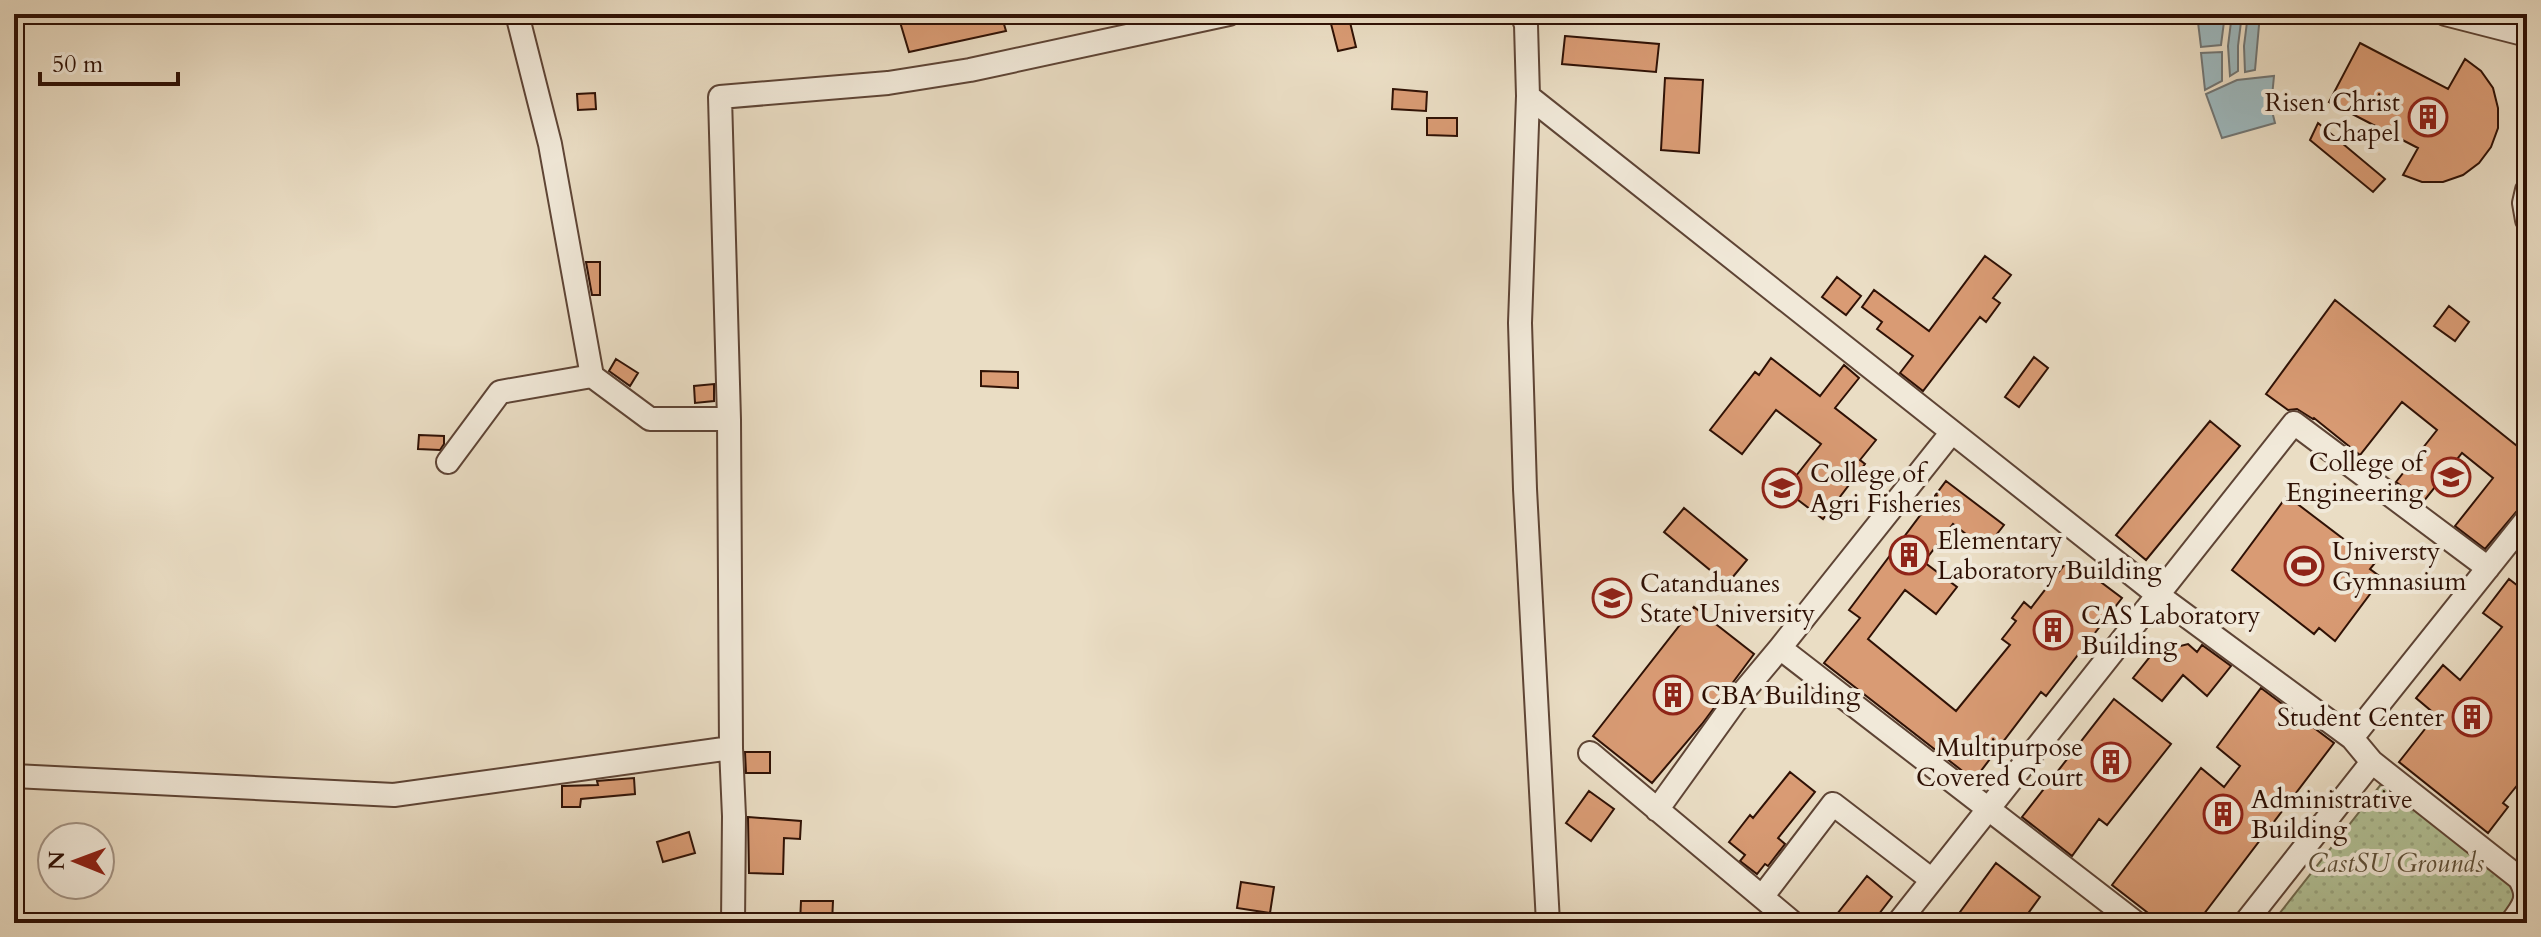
<svg xmlns="http://www.w3.org/2000/svg" width="2541" height="937" font-family="Cardo,serif">
  <style>
    .park { fill: url(#park-dots); stroke: #706a4e; stroke-width: 2 }
    .water { fill: #9db9bf; stroke: #717675; stroke-width: 2 }
    .building { fill: #d99b74; stroke: #2f1105; stroke-width: 2 }
    .lines { fill: none; stroke-linecap: round; stroke-linejoin: round }
    .minor-casing { stroke: #5e4435; stroke-width: 26 }
    .minor { stroke: #f1e9d9; stroke-width: 22 }
    .labels { text-anchor: middle; dominant-baseline: central; stroke-width: 8; stroke-linejoin: round; paint-order: stroke }
    .poi-label { font-size: 26px; fill: #2f1105; stroke: #f1e9d9; text-anchor: start }
    .park-label { font-size: 26px; font-style: italic; fill: #5d4f38; stroke: #f1e9d9 }
  </style>
  <defs>
    <pattern id="park-dots" width="8" height="8" patternUnits="userSpaceOnUse" patternTransform="scale(2)"><rect width="8" height="8" fill="#b2c297"/><path d="M2 2h.1M6 6h.1" fill="none" stroke="#99a681" stroke-width="1.8" stroke-linecap="round"/></pattern>
  </defs>
  <rect width="100%" height="100%" fill="#eaddc4"/>
  <filter id="stains"><feTurbulence type="fractalNoise" baseFrequency=".0025" numOctaves="4"/><feColorMatrix values="0 0 0 0 .2 0 0 0 0 .09 0 0 0 0 .02 0 0 0 .5 -.17"/></filter>
  <radialGradient id="worn" r=".72"><stop offset=".6" stop-color="#630" stop-opacity="0"/><stop offset="1" stop-color="#630" stop-opacity=".3"/></radialGradient>
  <path class="park" d="M2386 778 2505 873 2518 898 2502 923H2272Z"/>
  <path class="water" d="M2197 14H2225L2221 45 2201 47Z
    M2232 14H2242L2238 46V71L2230 76 2228 46Z
    M2248 14H2260L2255 70 2245 72 2244 46Z
    M2222 52V81L2205 90 2201 53Z
    M2274 76 2271 107 2275 123 2222 138 2206 94 2237 80Z"/>
  <path class="building" d="M927 14H1001L1006 31 909 52 900 22Z
    M1338 14H1348L1356 47 1338 51 1329 16Z
    M1565 36 1659 44 1656 72 1562 64Z
    M2360 43 2448 89 2465 59 2481 71 2493 88 2498 108V128L2491 147 2479 163 2463 175 2443 182H2422L2403 175 2418 148 2329 102Z
    M1665 78 1703 80 1699 153 1661 150Z
    M1393 89 1427 92 1426 111 1392 109Z
    M595 93 596 109 578 110 577 94Z
    M1427 118H1457V136L1427 135Z
    M2318 123 2385 179 2373 192 2310 140Z
    M1985 256 2011 275 1993 298 2000 303 1986 322 1980 317 1923 391 1900 373 1913 356 1877 329 1882 322 1862 307 1874 290 1929 331Z
    M586 262H600V295H592Z
    M1837 277 1861 296 1846 315 1822 297Z
    M2335 300 2527 454V499L2485 549 2455 526 2493 478 2462 453 2423 502 2396 482 2437 430 2402 402 2360 455 2314 418 2313 419 2297 409 2288 410 2266 394Z
    M2449 306 2469 322 2455 341 2434 326Z
    M2034 357 2048 368 2019 407 2005 397Z
    M1771 358 1820 396 1844 365 1859 378 1835 408 1876 440 1860 460 1865 464 1823 519 1785 490 1821 444 1776 410 1742 454 1710 430 1755 372 1759 375Z
    M616 359 638 373 630 386 609 371Z
    M981 371 1018 372V388L981 386Z
    M714 384V401L695 403 694 386Z
    M2210 421 2240 446 2146 560 2116 535Z
    M419 435 444 436V444L440 450 418 449Z
    M1946 481 2004 525 1985 549 1953 524 1924 562 1957 587 1936 614 1905 590 1868 639 1956 711 2010 645 2002 639 2016 621 2012 618 2024 602 2031 608 2065 564 2082 577 2086 571 2122 598 2046 696 2041 692 1974 780 1824 663 1860 618 1849 610Z
    M2287 496 2375 563 2370 569 2382 578 2335 641 2319 628 2314 634 2232 570Z
    M1684 508 1747 560 1727 584 1664 532Z
    M2509 579 2527 593V644L2521 652 2527 657V773L2503 803 2508 807 2488 833 2399 762 2436 715 2416 698 2443 665 2460 680 2502 627 2483 613Z
    M1694 607 1754 654 1702 724 1652 783 1593 736Z
    M2188 644 2197 652 2202 645 2231 666 2207 696 2183 675 2162 701 2133 678 2153 653Z
    M2261 688 2334 743 2197 923H2161L2112 885 2201 768 2224 787 2240 766 2217 747Z
    M2114 699 2171 744 2107 825 2099 819 2072 856 2022 817Z
    M745 752H770V773H746Z
    M1790 772 1815 792 1778 838 1785 844 1768 866 1765 864 1757 874 1740 861 1745 855 1729 842 1750 815 1753 818Z
    M634 778 635 794 581 799 580 807H562V786L598 785 597 781Z
    M1589 791 1614 809 1591 841 1566 823Z
    M748 817 801 821 800 839 784 838 783 874 749 873Z
    M689 832 695 853 663 862 657 842Z
    M1996 863 2040 897 2021 923H1952Z
    M1867 876 1892 897 1872 923H1830Z
    M1241 882 1274 887 1270 913 1237 908Z
    M801 901H833L832 923H800Z"/>
  <g class="lines">
    <defs>
      <path id="minor" d="M517 14 550 144 592 376
        M1522 14 1526 25 1528 96 1520 323 1525 489 1548 923
        M2445 14 2527 35
        M1528 96 2158 595 2352 738 2372 762 2245 923
        M2527 190 2524 203 2527 220
        M1952 432 1780 648 2136 923
        M448 462 500 392 592 376 650 419H729
        M2352 738 2527 519
        M1590 753 1762 897
        M2372 762 2519 878C2531 897 2524 906 2511 923
        M14 776 394 795 731 748
        M1657 810 1734 703 1780 648
        M733 923 734 816 731 748 729 419 720 97 888 83 970 70 1229 14
        M1793 923 1762 897 1833 804 1932 880
        M1898 923 2294 423 2488 568"/>
    </defs>
    <use href="#minor" class="minor-casing"/>
    <use href="#minor" class="minor"/>
  </g>
  <defs>
    <symbol id="building-ring" viewBox="-11 -11 22 22"><circle r="9.5" fill="#f1e9d9" stroke="#8f2418" stroke-width="1.5"/><path d="M-4-6H4V6H1V3H-1V6H-4ZM-2.5-4.3h1.7v1.8h-1.7ZM.8-4.3h1.7v1.8H.8ZM-2.5-1h1.7V.8h-1.7ZM.8-1h1.7V.8H.8Z" fill="#8f2418"/></symbol>
    <symbol id="university-ring" viewBox="-11 -11 22 22"><circle r="9.5" fill="#f1e9d9" stroke="#8f2418" stroke-width="1.5"/><path d="M0-5L7-2L0 1L-7-2ZM-4 1L0 2.5L4 1V4Q0 6-4 4Z" fill="#8f2418"/></symbol>
    <symbol id="stadium-ring" viewBox="-11 -11 22 22"><circle r="9.5" fill="#f1e9d9" stroke="#8f2418" stroke-width="1.5"/><path d="M0-5a6.5 5 0 1 0 0 10a6.5 5 0 1 0 0-10ZM-3.5-1.8h7v3.6h-7Z" fill="#8f2418"/></symbol>
  </defs>
  <g fill-rule="evenodd">
    <use href="#building-ring" x="2406" y="95" width="44" height="44"/>
    <use href="#university-ring" x="2429" y="455" width="44" height="44"/>
    <use href="#university-ring" x="1760" y="466" width="44" height="44"/>
    <use href="#building-ring" x="1887" y="533" width="44" height="44"/>
    <use href="#stadium-ring" x="2282" y="544" width="44" height="44"/>
    <use href="#university-ring" x="1590" y="576" width="44" height="44"/>
    <use href="#building-ring" x="2031" y="608" width="44" height="44"/>
    <use href="#building-ring" x="1651" y="673" width="44" height="44"/>
    <use href="#building-ring" x="2450" y="695" width="44" height="44"/>
    <use href="#building-ring" x="2089" y="740" width="44" height="44"/>
    <use href="#building-ring" x="2201" y="792" width="44" height="44"/>
  </g>
  <g class="labels">
    <g class="poi-label">
      <text x="2400" y="102" text-anchor="end">Risen Christ<tspan x="2400" dy="30">Chapel</tspan></text>
      <text x="2423" y="462" text-anchor="end">College of<tspan x="2423" dy="30">Engineering</tspan></text>
      <text x="1810" y="473">College of<tspan x="1810" dy="30">Agri Fisheries</tspan></text>
      <text x="1937" y="540">Elementary<tspan x="1937" dy="30">Laboratory Building</tspan></text>
      <text x="2332" y="551">Universty<tspan x="2332" dy="30">Gymnasium</tspan></text>
      <text x="1640" y="583">Catanduanes<tspan x="1640" dy="30">State University</tspan></text>
      <text x="2081" y="615">CAS Laboratory<tspan x="2081" dy="30">Building</tspan></text>
      <text x="1701" y="695">CBA Building</text>
      <text x="2444" y="717" text-anchor="end">Student Center</text>
      <text x="2083" y="747" text-anchor="end">Multipurpose<tspan x="2083" dy="30">Covered Court</tspan></text>
      <text x="2251" y="799">Administrative<tspan x="2251" dy="30">Building</tspan></text>
    </g>
    <g class="park-label">
      <text x="2396" y="863">CastSU Grounds</text>
    </g>
  </g>
  <rect width="2541" height="937" fill="none" stroke="#eaddc4" stroke-width="48"/>
  <rect x="16" y="16" width="2509" height="905" fill="none" stroke="#2f1105" stroke-width="4"/>
  <rect x="24" y="24" width="2493" height="889" fill="none" stroke="#2f1105" stroke-width="2"/>
  <g transform="translate(76 861) rotate(271)"><circle r="38" fill="#f1e9d9" stroke="#a39384" stroke-width="2"/>
  <path d="M0-6L14 30L0 20L-14 30Z" fill="#8f2418"/>
  <text y="-12" font-size="22" font-weight="bold" text-anchor="middle" fill="#2f1105">N</text>
  </g>
  <path d="M40 72v12h138v-12" fill="none" stroke="#2f1105" stroke-width="4"/>
  <text x="52" y="72" font-size="24" fill="#2f1105" stroke="#f1e9d9" stroke-width="6" paint-order="stroke">50 m</text>
  <rect width="100%" height="100%" filter="url(#stains)"/>
  <rect width="100%" height="100%" fill="url(#worn)"/>
</svg>
